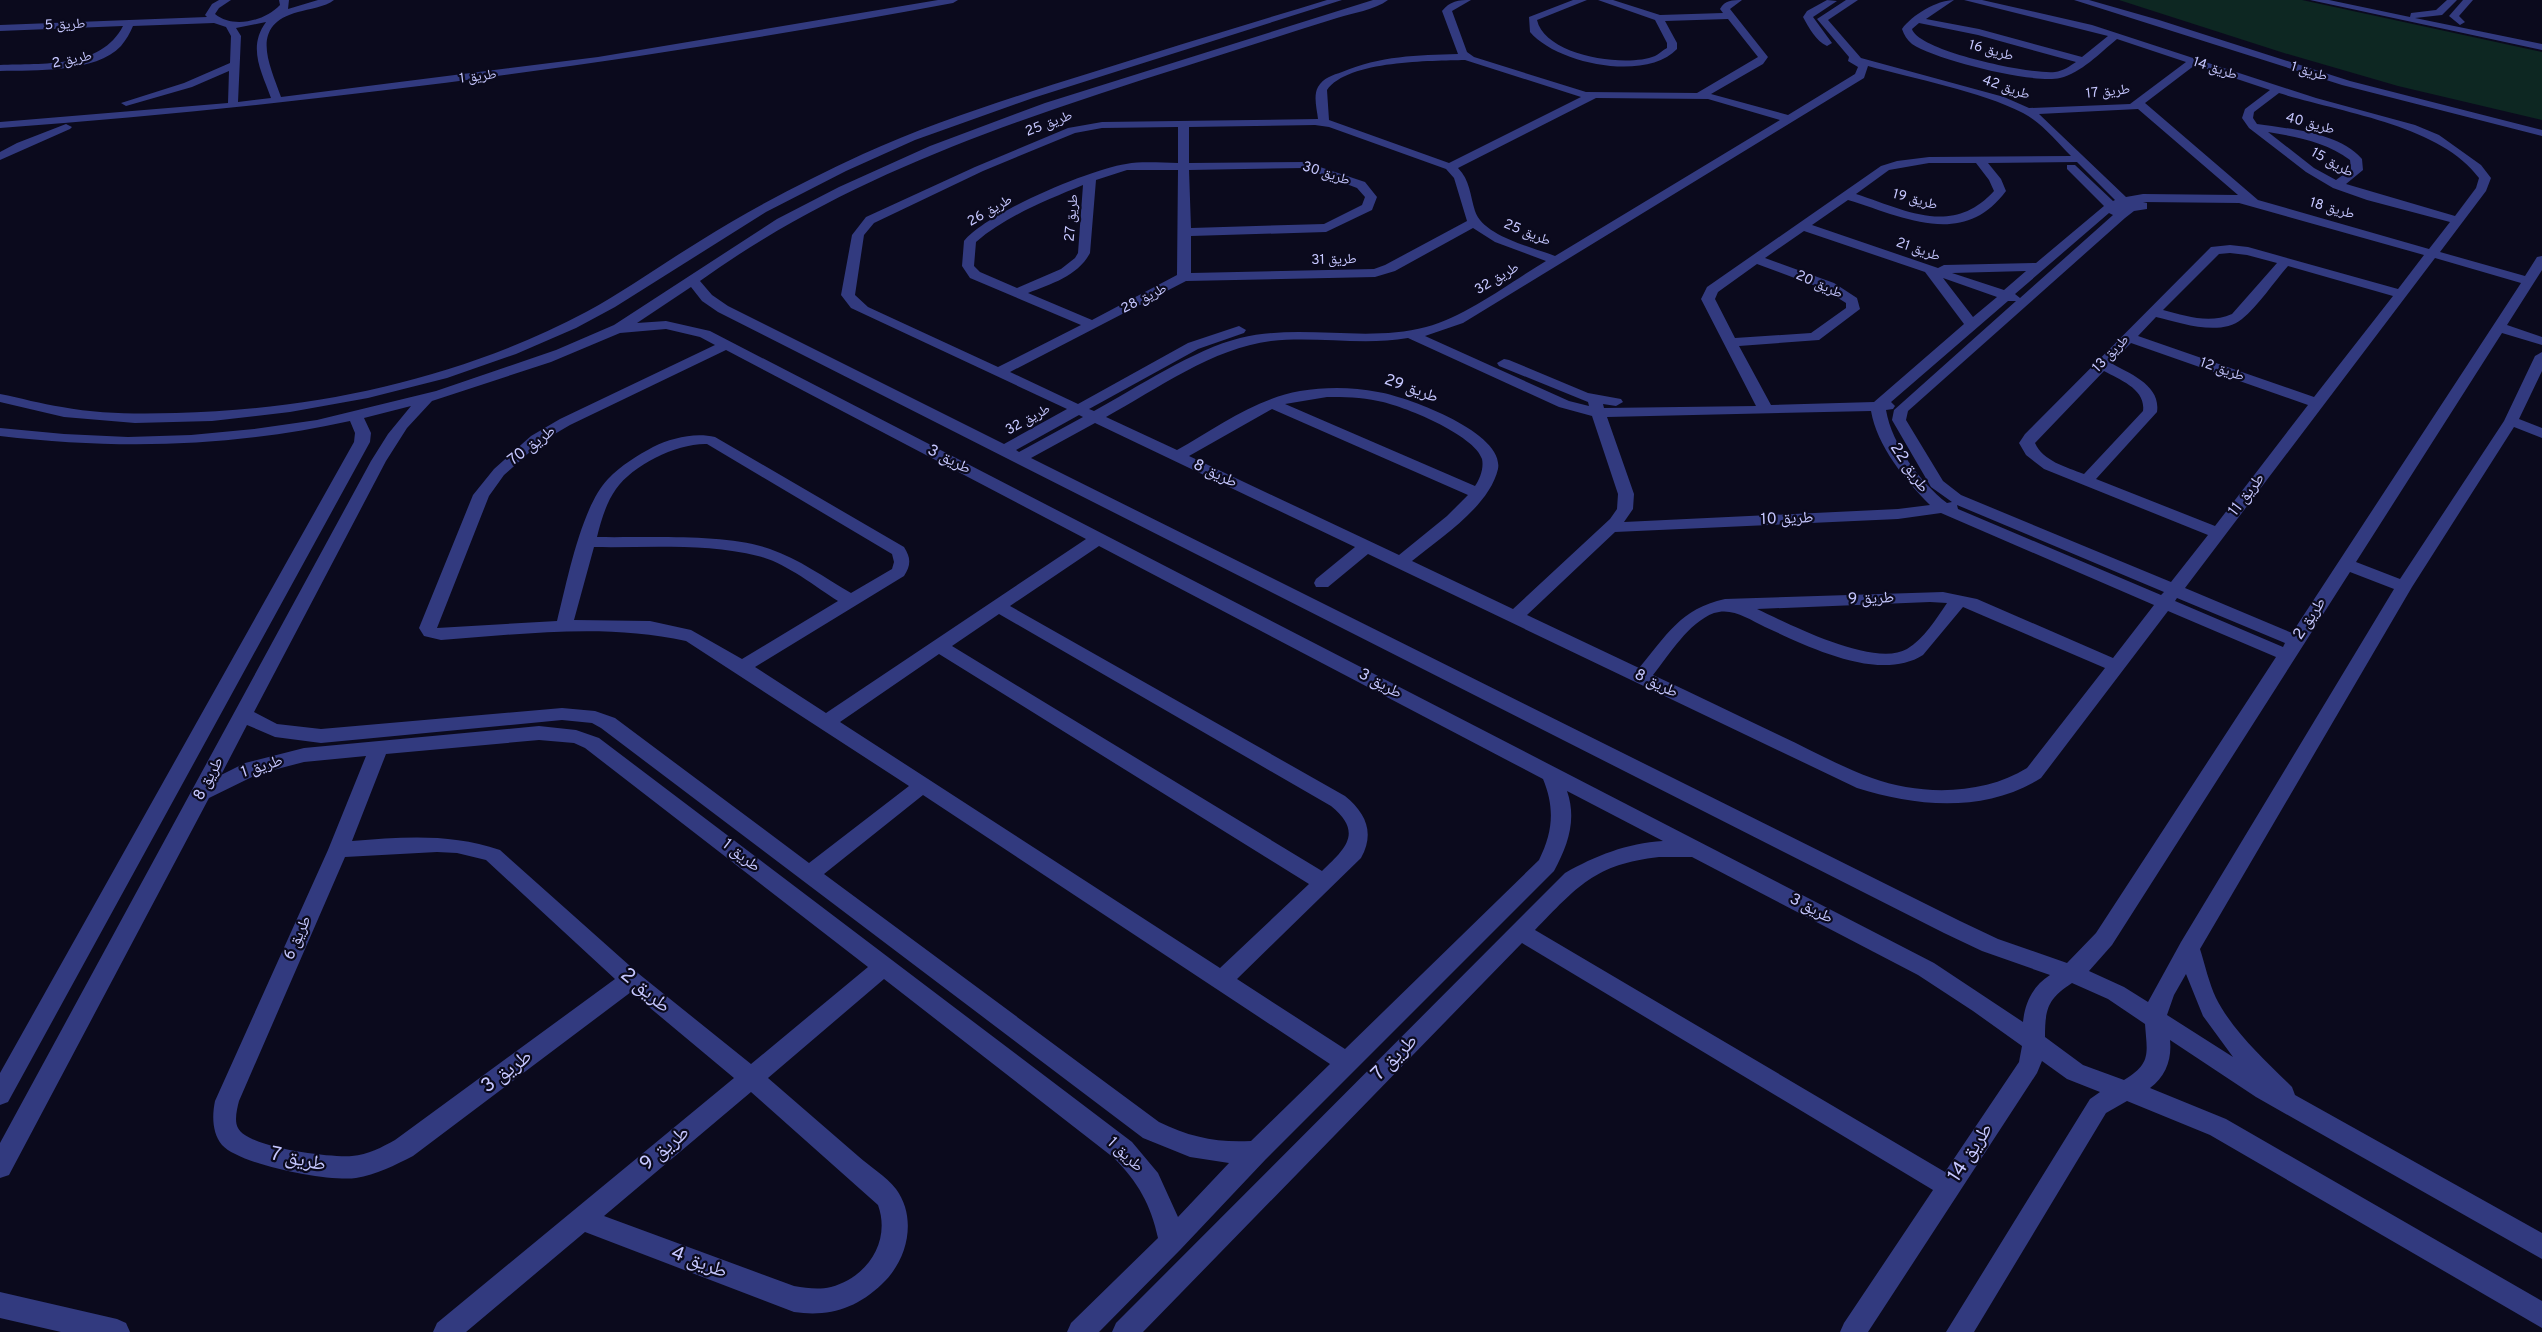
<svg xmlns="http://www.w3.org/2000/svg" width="2542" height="1332" font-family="Overpass,'Noto Naskh Arabic',sans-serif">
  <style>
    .green { fill: #0d2722 }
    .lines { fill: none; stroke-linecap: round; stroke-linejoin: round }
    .minor { fill: #323a7f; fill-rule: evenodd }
    .labels { text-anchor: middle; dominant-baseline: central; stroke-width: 4.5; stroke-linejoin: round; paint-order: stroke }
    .far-street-label { font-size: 14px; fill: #c6c7ff; stroke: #0b0a1d }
    .street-label { font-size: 16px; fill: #c6c7ff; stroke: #0b0a1d }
    .near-street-label { font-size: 20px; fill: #c6c7ff; stroke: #0b0a1d }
  </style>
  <rect width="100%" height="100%" fill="#0b0a1d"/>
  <path class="green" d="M2119 0H2302L2542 52V120L2398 86 2284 53Z"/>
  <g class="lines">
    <path class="minor" d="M219 0H231L219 8 215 14C233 29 265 21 280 5L279 0H289L288 9 318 0H334C325 7 309 9 298 12 249 25 269 63 281 97L598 57 938 0H958L953 3C636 62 321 104 0 128V122L228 103 229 71 192 87 126 106 121 103 184 83 230 63 231 36 226 27 214 23 133 26C130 33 126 40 121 46 96 73 34 70 0 71V65C42 63 101 69 123 26L0 31V25L207 17 205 15 212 4ZM266 22C247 48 262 72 271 98L238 102 241 36 236 28Z
      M1327 0H1342L1033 98 915 140 846 171 766 212 615 307 576 328 516 354 447 378 368 398 290 412 212 421 135 423 64 417 0 402V394C21 398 41 404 62 407 99 414 138 414 176 413 315 410 462 378 586 312 625 291 662 264 700 241 752 208 807 180 863 154 936 121 1013 97 1090 73 1169 48 1248 24 1327 0Z
      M1373 0H1388C1375 10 1352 13 1337 18 1286 34 1236 50 1186 66 1015 120 847 175 700 281L712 295 728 306 1004 444 1067 409 851 308 841 295 852 235 866 217 975 167 1068 128 1102 122 1318 119C1317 109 1313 96 1318 87 1323 78 1333 75 1342 72 1380 56 1417 55 1458 54L1442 11C1450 1 1458 0 1471 0L1452 11 1467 52 1474 57 1586 92 1697 93 1758 57 1728 19 1665 21 1677 43V49C1646 82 1557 64 1530 32L1529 17 1573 0H1587L1537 20C1545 56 1626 68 1655 56 1659 54 1663 50 1667 48V43L1655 20 1598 0H1613L1660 15 1723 13 1720 9C1725 0 1732 0 1742 0L1730 9 1768 57 1763 64 1711 94 1788 115 1855 74 1858 67 1848 61 1849 57 1817 19 1846 0H1858L1828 20 1861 58 2004 97 2029 108 2130 104 2186 62 2117 39C2100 53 2081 73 2060 78 2032 84 1936 60 1912 44 1907 40 1904 35 1902 29 1912 15 1937 0 1954 0L1926 19 1979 29 2082 57 2108 36 1964 0H1982L2092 25 2316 98 2415 125 2439 135 2481 165 2491 178 2486 191 2440 252 2525 276 2537 257 2542 256V270L2507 325 2542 337V345L2502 333 2356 562 2400 579 2504 421 2535 356 2542 352V371L2519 419 2542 428V438L2514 427 2412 587 2200 949C2205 965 2209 983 2216 998 2234 1033 2265 1060 2292 1087L2295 1095 2542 1233V1259L2256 1097 2170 1040C2172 1059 2166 1076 2150 1088L2226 1119 2542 1301V1328L2210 1135 2127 1101 2106 1113 1974 1332H1946L2090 1099 2100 1092 2067 1079 2042 1061 2037 1073 1868 1332H1840L1844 1323 1933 1190 1522 943 1143 1332H1112L1116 1323 1565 873C1595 856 1627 843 1663 841L1567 791C1577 820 1568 845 1554 871L1266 1159 1180 1250 1099 1332H1067L1071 1323 1158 1238C1151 1205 1138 1182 1114 1158L884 979 768 1078C798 1104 828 1130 858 1156 869 1166 886 1176 896 1189 918 1219 907 1261 882 1284 856 1309 828 1317 794 1312L585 1232 466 1332H433L437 1323 734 1078 631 992 413 1156C395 1165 376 1175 356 1178 330 1182 240 1165 222 1145 212 1133 212 1116 215 1101L328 850 366 756 304 762 258 774 209 798 9 1175 0 1178V1143L371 461 388 434 411 406 364 418 371 433 370 442 8 1102 0 1105V1073L354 442 355 433 350 421C231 447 121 450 0 436V428L64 434 128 437 191 435 254 429 317 420 436 391 556 350 614 325 777 219 839 187 930 146 1045 103ZM1919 23 1978 35 2076 62C2070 66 2063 71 2055 72 2032 75 1918 51 1912 29ZM1465 60 1581 97 1449 163 1329 120 1327 90C1348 60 1432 61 1465 60ZM2195 65 2270 90 2245 109 2242 118 2249 128 2306 172 2333 188 2367 200 2450 222 2429 249 2258 200 2145 103ZM1868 66C1915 79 1980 91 2023 113 2041 122 2056 141 2071 156L1929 157 1897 161 1881 166 1707 287 1701 299 1756 406 1604 408 1603 404 1616 406 1623 402 1621 399 1588 393 1509 360 1504 359 1497 363 1499 366 1588 402 1589 406 1569 401 1425 336 1463 323 1864 78ZM2279 93C2339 112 2441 125 2479 178L2476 188 2455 216 2346 184 2363 170 2362 159C2338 132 2290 129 2257 124L2253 118 2254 112ZM1596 98 1708 99 1780 120 1555 256C1532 247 1483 236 1475 211 1470 195 1470 180 1458 168ZM2138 109 2238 195 2143 194 2126 197 2039 114ZM1315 125 1329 127 1446 169 1454 178 1467 221 1385 265 1374 269 1191 273V236L1326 232 1372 210 1377 197 1365 182 1305 162 1189 163V127ZM1178 127V163C1161 163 1143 161 1126 164 1091 169 986 213 964 241L962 266 970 278 1081 325 998 367 868 307 855 295 864 235 874 223 983 171 1075 133 1102 128ZM2268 132C2298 137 2326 142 2350 160L2351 169 2336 180 2314 168ZM2077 162 2115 200 2113 201 2075 165H2067V169L2104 206 2036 263 1944 265 1938 268 1812 225 1848 200C1904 217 1963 249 2006 191L2001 179 1988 163ZM1929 163H1976L1989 180 1994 191C1952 237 1906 210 1856 194L1889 170ZM1304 168 1357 188 1365 197 1362 205 1324 224 1191 228 1189 170ZM1127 170H1178L1177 275 1092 320 1028 293C1051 284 1078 276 1090 253L1096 180ZM1083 185 1078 253 1075 258 1061 269 1017 288 980 272 974 266 976 242C1006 216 1047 200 1083 185ZM2143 202 2132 203 2143 202 2239 203 2424 255 2398 289 2248 247 2230 245 2211 247 2025 434 2019 443 2026 455 2044 469 2208 535 2171 582 1961 495 1943 481 1906 420 1908 411 2125 218 2134 211 2147 209V203ZM2109 213 2113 215 2020 298 2015 294ZM1473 228 1495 242 1546 261C1509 283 1467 316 1426 327 1366 343 1301 323 1240 338 1195 349 1136 388 1094 411L1089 409 1198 349 1244 333 1246 330 1239 326 1188 343 1078 404 1010 372 1186 281 1375 277 1395 271ZM1804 231 1925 272 1964 324 1874 402 1771 405 1739 346 1819 340 1860 309 1857 298 1834 283 1765 258ZM2230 253 2247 255 2277 263 2232 314C2209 324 2186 316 2163 310L2219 254ZM2435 258 2521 283 2292 633 2185 588ZM1757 264 1824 289 1846 303V308L1811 333 1735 338 1715 299 1718 292ZM2288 266 2393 296 2314 397 2138 336 2156 317C2181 323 2220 337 2242 319 2258 306 2274 282 2288 266ZM2026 271 2004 290 1952 273ZM1943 278 1997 297 1973 317ZM691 287 702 301 718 312 1944 933 1982 951 2050 975C2033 986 2025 1002 2023 1022L1934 963 710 331 666 321 637 323ZM2008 301H2016L1894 410 1892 420 1931 487 1952 502 1947 503C1920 482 1892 445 1886 410L1893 409 1895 406 1891 402ZM666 329 700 337 715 345 560 419 531 436 494 469 473 495 419 628 424 636 441 640C522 634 606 623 686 641L909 786 809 863 615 718 595 711 562 708 321 729 277 724 254 712 386 461 407 428 432 401 551 362 620 333ZM1408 338 1559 407 1592 416 1618 494 1617 509 1610 519 1513 609 1412 561C1440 538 1489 507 1498 469 1505 432 1405 396 1378 392 1352 387 1326 387 1300 391 1255 399 1216 428 1177 450L1106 417C1157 389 1213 348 1271 341 1317 336 1363 346 1408 338ZM2131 343 2308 405 2215 526 2096 479 2157 412C2161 385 2130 374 2111 363ZM726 350 1086 539 826 713 755 667 904 576C911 565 911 558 904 547L715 437C695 432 671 438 653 447 638 455 620 466 608 479 581 507 567 582 557 621L437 628 489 496 504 475 541 442 570 425ZM2104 371C2120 380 2146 389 2143 411L2084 474C2066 467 2043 461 2035 443ZM1327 397C1344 397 1361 397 1378 401 1402 405 1475 435 1482 459 1484 468 1480 479 1475 486L1285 404ZM1272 409 1468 495 1447 516 1399 555 1189 456ZM1871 411C1877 446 1905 480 1930 505L1898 509 1624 522 1633 509 1634 494 1607 417ZM1079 415 1083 417 1019 452 1016 450ZM1095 423 1355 547 1316 579 1314 583 1316 587H1328L1368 554 1857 788C1917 807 1985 813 2041 778L2168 611 2276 657 2096 933 2067 963 1998 939 1960 921 1031 458ZM707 444 892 554 894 562 892 569 851 593C825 578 799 559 770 549 727 533 645 538 597 537 601 521 606 503 616 489 633 465 677 443 707 444ZM1957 505 2164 592 2161 595 1958 509ZM1941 513 2154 605 2113 658 1977 599 1943 592 1725 599C1680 609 1667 635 1639 668L1527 615 1615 532 1898 519ZM1099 546 1543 779C1555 808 1553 832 1539 860L1345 1049 1237 979 1361 858C1375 833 1366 813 1345 796L1010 606ZM594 547C647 548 706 543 758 556 786 563 814 586 838 601L742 659 691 630 650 621 574 620ZM2350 572 2394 589 2181 942 2148 1002 2124 987 2089 971 2112 945ZM2177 598 2285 643 2283 647 2175 601ZM1930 602 1947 603C1936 619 1924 639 1907 649 1874 668 1789 624 1757 609ZM1963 607 2105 668 2027 768C1984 795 1921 796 1872 778 1841 767 1811 750 1781 736 1739 716 1696 695 1653 675 1670 654 1688 623 1714 613 1732 607 1749 619 1765 627 1807 646 1879 683 1923 655ZM999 614 1331 806C1364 833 1345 849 1322 871L952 646ZM939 654 1309 884 1220 968 840 722ZM562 720 592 723 601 728 1143 1138 1190 1157 1229 1163 1178 1217 1158 1173 1132 1142 599 738 576 730 539 726 304 748 245 763 221 775 247 725 275 737 321 743ZM539 740 574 743 585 748 868 967 751 1064 639 974 500 850C450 833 403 837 352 841L386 754ZM923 795 1330 1064 1251 1141C1218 1143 1189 1137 1159 1122L824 874ZM437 852 457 853 486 860 615 979 395 1140C382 1147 368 1155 352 1156 332 1158 248 1148 238 1128 234 1121 237 1109 239 1101L345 857ZM1659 857H1692L1918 975 1973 1011 2022 1046 2019 1062 1945 1172 1535 930C1577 887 1595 864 1659 857ZM2186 974 2203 1016 2233 1057 2167 1015 2174 995ZM2072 983 2108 999 2145 1024C2147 1053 2152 1063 2124 1080L2083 1065 2045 1037C2045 1008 2048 999 2072 983ZM751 1092 878 1205C891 1241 868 1277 831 1287 818 1290 807 1288 794 1286L604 1216Z
      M1827 0 1837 1 1813 17 1832 43 1827 46C1816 41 1809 28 1803 17L1807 11Z
      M2074 0H2089L2159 20 2350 81 2542 130V136L2342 85Z
      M2310 0H2329L2410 17 2411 13 2436 10 2447 0H2457L2442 15 2415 18 2542 44V50Z
      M2463 0H2473L2459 16 2465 22 2460 25 2449 16Z
      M66 124 72 127 70 129 0 160V152L17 143Z
      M0 1292 117 1319 126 1323 130 1332H61L0 1318Z"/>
  </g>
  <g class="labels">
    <g class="far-street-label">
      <text transform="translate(65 25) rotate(-2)">طريق 5</text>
      <text transform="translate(1991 51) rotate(15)">طريق 16</text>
      <text transform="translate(72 60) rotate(-12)">طريق 2</text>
      <text transform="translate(2215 69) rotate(18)">طريق 14</text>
      <text transform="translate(2309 72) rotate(17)">طريق 1</text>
      <text transform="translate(478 77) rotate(-7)">طريق 1</text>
      <text transform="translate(2006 88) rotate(19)">طريق 42</text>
      <text transform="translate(2108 92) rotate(-6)">طريق 17</text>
      <text transform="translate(1049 124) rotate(-21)">طريق 25</text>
      <text transform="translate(2310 124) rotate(15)">طريق 40</text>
      <text transform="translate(2332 163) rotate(29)">طريق 15</text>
      <text transform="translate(1326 174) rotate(18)">طريق 30</text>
      <text transform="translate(1915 200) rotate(15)">طريق 19</text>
      <text transform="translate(2332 209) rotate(16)">طريق 18</text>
      <text transform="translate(990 211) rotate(-30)">طريق 26</text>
      <text transform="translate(1072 218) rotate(-85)">طريق 27</text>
      <text transform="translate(1527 233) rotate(22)">طريق 25</text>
      <text transform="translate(1918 250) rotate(19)">طريق 21</text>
      <text transform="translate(1334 260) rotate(-1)">طريق 31</text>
      <text transform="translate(1497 279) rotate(-31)">طريق 32</text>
      <text transform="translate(1819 285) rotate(24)">طريق 20</text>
      <text transform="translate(1144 299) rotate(-27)">طريق 28</text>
      <text transform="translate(2111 354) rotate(-46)">طريق 13</text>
      <text transform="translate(2222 370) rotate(19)">طريق 12</text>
      <text transform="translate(1028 420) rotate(-29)">طريق 32</text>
    </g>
    <g class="street-label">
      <text transform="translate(1411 389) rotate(20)">طريق 29</text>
      <text transform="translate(532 446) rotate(-37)">طريق 70</text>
      <text transform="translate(949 460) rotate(27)">طريق 3</text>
      <text transform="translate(1909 468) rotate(56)">طريق 22</text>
      <text transform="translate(1215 474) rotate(25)">طريق 8</text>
      <text transform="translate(2247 495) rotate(-53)">طريق 11</text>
      <text transform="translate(1787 519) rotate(-2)">طريق 10</text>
      <text transform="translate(1871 599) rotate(-2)">طريق 9</text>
      <text transform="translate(2310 619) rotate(-57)">طريق 2</text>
      <text transform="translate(1380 684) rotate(28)">طريق 3</text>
      <text transform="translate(1656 684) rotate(26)">طريق 8</text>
      <text transform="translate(262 767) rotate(-18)">طريق 1</text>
      <text transform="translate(209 779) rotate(-62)">طريق 8</text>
      <text transform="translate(741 856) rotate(38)">طريق 1</text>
      <text transform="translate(1811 909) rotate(28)">طريق 3</text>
      <text transform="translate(298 938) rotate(-66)">طريق 6</text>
      <text transform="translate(1125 1155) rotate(43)">طريق 1</text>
    </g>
    <g class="near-street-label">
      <text transform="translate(645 991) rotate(40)">طريق 2</text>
      <text transform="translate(1395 1058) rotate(-45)">طريق 7</text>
      <text transform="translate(507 1072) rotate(-37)">طريق 3</text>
      <text transform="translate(665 1149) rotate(-40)">طريق 9</text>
      <text transform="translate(1971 1153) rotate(-57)">طريق 14</text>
      <text transform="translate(298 1160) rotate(12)">طريق 7</text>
      <text transform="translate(699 1263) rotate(21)">طريق 4</text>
    </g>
  </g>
</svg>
